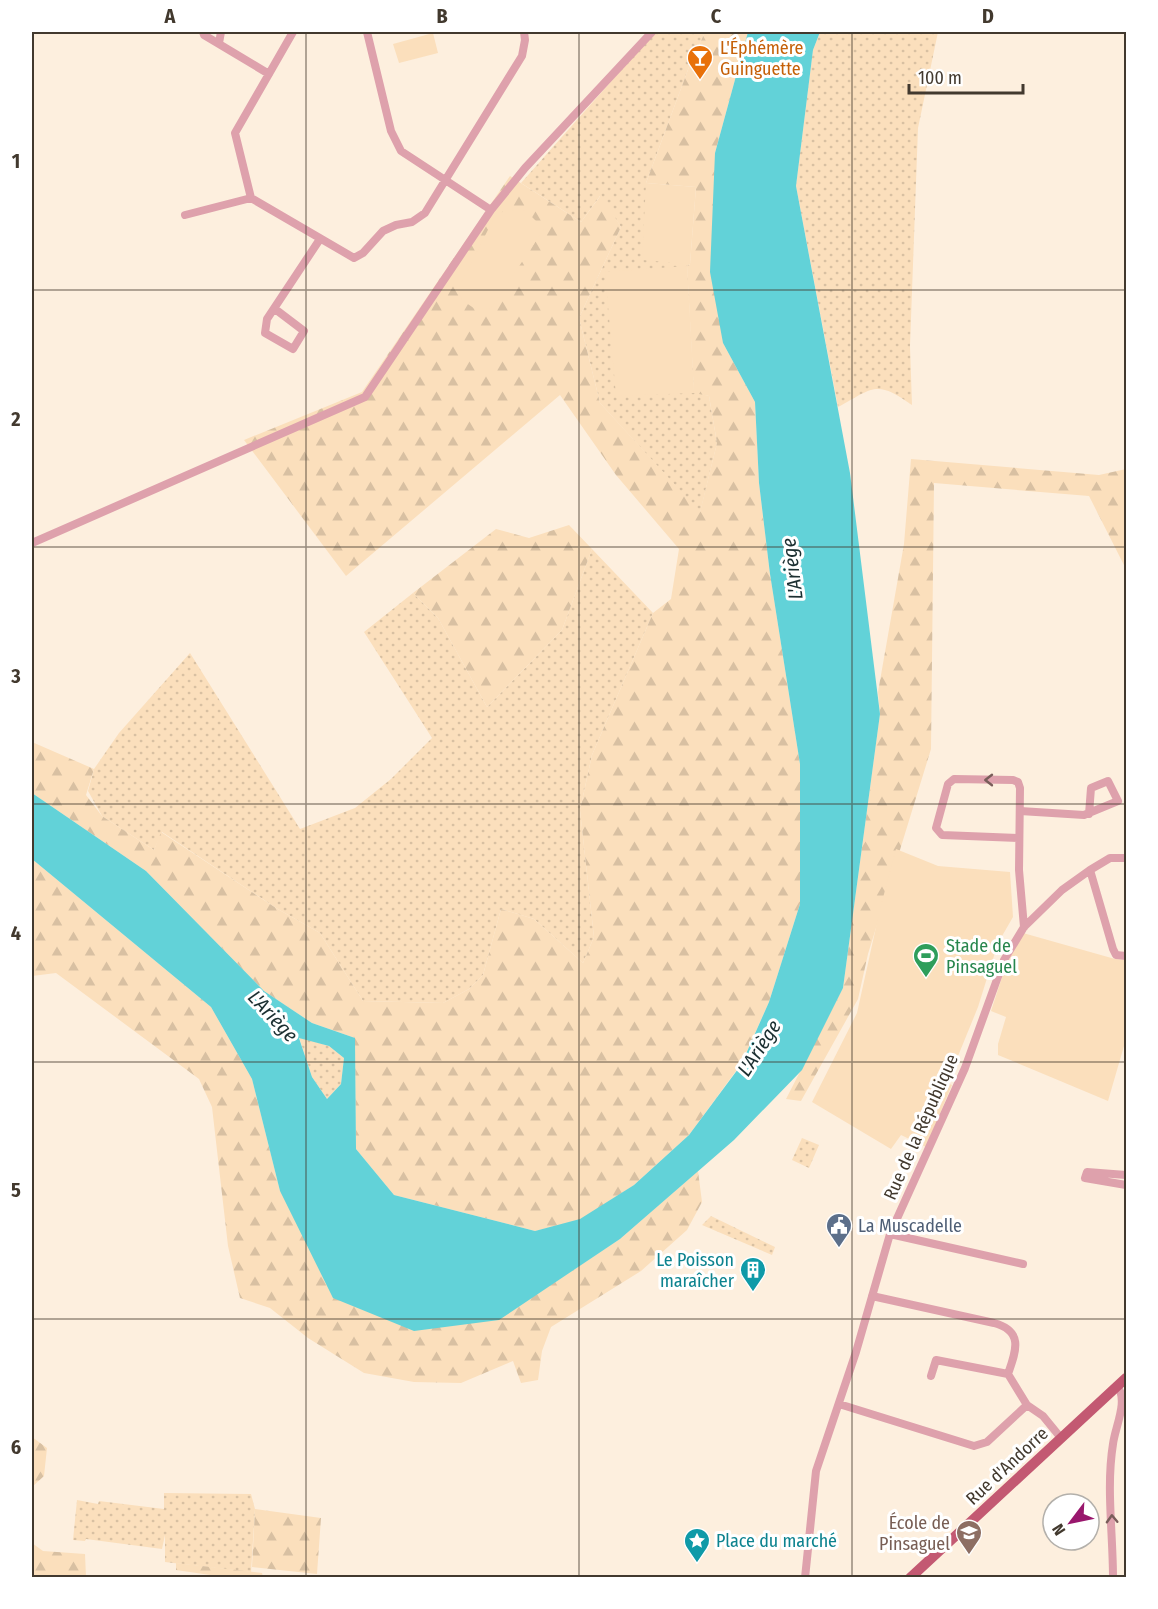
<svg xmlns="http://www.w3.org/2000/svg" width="1158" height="1609" font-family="'Fira Sans Condensed',sans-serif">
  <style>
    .green { fill: url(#green-dots) }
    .forest { fill: url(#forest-firs) }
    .pitch { fill: #fbdfbc }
    .water { fill: #62d2d8; fill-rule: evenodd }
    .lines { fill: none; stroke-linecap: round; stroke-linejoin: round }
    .minor { stroke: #dea1ac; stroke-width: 8 }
    .major { stroke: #c35972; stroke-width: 10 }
    .oneway { stroke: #795d5a }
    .grid { fill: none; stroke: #42392e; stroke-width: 1.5; stroke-opacity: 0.55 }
    .labels { text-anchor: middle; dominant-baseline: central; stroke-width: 6; stroke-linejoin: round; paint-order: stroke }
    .food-label { font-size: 18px; fill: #c56008; stroke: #fff; text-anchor: start }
    .leisure-label { font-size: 18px; fill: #27864d; stroke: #fff; text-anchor: start }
    .street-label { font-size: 18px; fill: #42392e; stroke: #fff }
    .service-label { font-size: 18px; fill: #4e5e75; stroke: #fff; text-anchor: start }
    .culture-label { font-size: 18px; fill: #0d838f; stroke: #fff; text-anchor: end }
    .education-label { font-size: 18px; fill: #785e54; stroke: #fff; text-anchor: end }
    .water-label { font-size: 20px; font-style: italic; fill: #1b2f31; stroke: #fff }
    .neatline { fill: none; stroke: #42392e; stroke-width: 2 }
    .grid-label { font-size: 20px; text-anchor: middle; font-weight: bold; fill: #42392e }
  </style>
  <defs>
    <pattern id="green-dots" width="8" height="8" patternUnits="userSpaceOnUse" patternTransform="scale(1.5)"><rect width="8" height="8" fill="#fbdfbc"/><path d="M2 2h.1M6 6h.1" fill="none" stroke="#d8c0a2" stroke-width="1.8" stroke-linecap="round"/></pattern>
    <pattern id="forest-firs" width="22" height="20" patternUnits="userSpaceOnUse" patternTransform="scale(1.5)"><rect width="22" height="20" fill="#fbdfbc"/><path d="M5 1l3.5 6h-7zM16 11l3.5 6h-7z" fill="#d8c0a2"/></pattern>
  </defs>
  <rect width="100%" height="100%" fill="#fdefde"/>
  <path class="green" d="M655 32H705L689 67 646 183 690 264 687 266 694 392 709 396 717 443 700 513 600 403 579 318 621 227 600 196 581 222 521 183Z
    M820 32H938L918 128 910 346 912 405C876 379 873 388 838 407L796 186 813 50Z
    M592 549 653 613 592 755 580 810 594 937 583 963 534 919 501 909 483 975 469 989 443 1003 363 1001 320 933 276 908 162 832 154 850 102 816 88 791 94 769 119 733 190 653 300 829 355 808 391 779 432 738 364 632 413 593 438 618 487 707 562 630Z
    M299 1037 329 1046 344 1058 341 1084 327 1099 312 1077Z
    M802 1138 819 1145 809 1168 792 1160Z
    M711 1216 775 1247 772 1255 702 1225Z
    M164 1493 251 1494 255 1509 251 1572 165 1562V1535L162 1549 86 1539 85 1541 73 1540 77 1500 98 1504 99 1501 164 1509Z"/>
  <path class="forest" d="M705 32H748L715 153 723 343 755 402 759 483 770 574 800 764V904L769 1002 741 1064 689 1135 634 1185 580 1220 535 1231 394 1195 356 1149 355 1038 312 1023 264 991 146 871 32 793V742L94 769 86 795 102 816 154 850 161 832 276 908 320 933 363 1001 443 1003 469 989 483 975 501 909 534 919 583 963 594 937 580 810 592 755 653 613 671 599 679 549 616 475 560 395 346 576 244 440 362 392 510 176 581 222 601 195 621 227 579 318 600 403 700 512 717 443 709 396 694 393 687 266 690 264 696 187 646 183 689 67Z
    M911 459 1099 475 1126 469V569L1089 496 934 483 931 749 868 954 858 999 801 1101 786 1099 843 988 880 714 878 692 904 544Z
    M569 525 592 549 562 630 487 707 438 618 413 593 496 529 529 538Z
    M32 859 211 1007 252 1079 280 1191 499 1319 620 1239 698 1171 702 1202 687 1230 641 1271 551 1327 542 1351 538 1380 521 1383 513 1361 461 1383 414 1382 364 1373 308 1338 270 1308 240 1298 228 1246 212 1107 199 1079 56 973 32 976Z
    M32 1437 47 1448 44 1476 32 1487Z
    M255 1509 321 1518 317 1574 252 1567Z
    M32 1543 43 1551 85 1554 86 1577H32Z
    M176 1563 262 1573 263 1577H224L176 1570Z"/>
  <path class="pitch" d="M433 33 438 53 399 63 393 44Z
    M646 183 696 187 690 264 642 260Z
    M509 210 526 211 544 229 491 308 475 309 462 300 458 289 496 214Z
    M687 266 694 393 616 396 605 272Z
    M896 849 938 866 1010 872 1013 917 998 943 978 1007 947 1083 952 1085 926 1147 901 1135 891 1149 812 1102 857 1013 880 909Z
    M1023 933 1115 959 1126 960V1039L1108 1101 998 1055V1044L1006 1017 991 1011 1006 965Z"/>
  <path class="water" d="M748 32H820L813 50 796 186 850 473 880 714 843 988 802 1070 734 1140 620 1239 499 1320 414 1331 333 1298 280 1191 252 1079 211 1007 32 859V793L146 871 264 991 312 1023 355 1038 356 1149 394 1195 535 1231 580 1219 634 1185 689 1135 741 1065 769 1002 800 904V764L770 574 759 483 755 402 723 343 710 272 715 153ZM299 1038 329 1046 344 1058 341 1084 327 1099 312 1077Z"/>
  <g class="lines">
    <path class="minor" d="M203 32 204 35 269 74
      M293 32 235 133 251 198 354 258 363 253 383 231 396 225 412 222 425 213 522 56 525 40 524 32
      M367 32 391 131 401 151 491 210
      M219 43 221 32
      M185 215 251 198
      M275 309 304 331 293 349 265 333 267 319 320 239
      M32 543 365 397 491 210 525 168 652 32
      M1020 811 1084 815 1118 801 1108 781 1091 788 1089 814
      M1019 838 942 835 936 828 948 784 954 779 1013 780 1018 782 1020 788 1019 870 1024 927
      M1090 870 1113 949 1116 955 1126 956
      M1126 1175 1087 1172 1085 1178 1126 1185
      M890 1234 1023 1264
      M872 1296 994 1323C1024 1331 1016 1351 1008 1374L1027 1405 1043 1416 1061 1438
      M931 1376 936 1360 1008 1374
      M839 1404 974 1446 987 1442 1027 1405
      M805 1578 816 1471 856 1352 890 1234 965 1068 1004 960 1024 927 1062 890 1090 870 1110 858H1126
      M1113 1578C1113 1533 1106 1487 1113 1444 1115 1427 1129 1400 1117 1386"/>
    <path class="major" d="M910 1578 1126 1378"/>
  </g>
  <defs><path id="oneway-chevron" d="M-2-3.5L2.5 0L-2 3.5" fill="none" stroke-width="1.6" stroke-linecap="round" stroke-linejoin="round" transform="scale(1.5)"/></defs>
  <g class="oneway">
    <use href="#oneway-chevron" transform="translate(989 780) rotate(-180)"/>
    <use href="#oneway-chevron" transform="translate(1112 1519) rotate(-92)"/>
  </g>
  <path class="grid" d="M306 32V1578M579 32V1578M852 32V1578M32 290H1126M32 547H1126M32 804H1126M32 1062H1126M32 1319H1126"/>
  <defs>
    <symbol id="bar-pin" viewBox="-11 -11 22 30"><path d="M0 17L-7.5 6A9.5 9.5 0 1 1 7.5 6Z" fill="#e8710a" stroke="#fff"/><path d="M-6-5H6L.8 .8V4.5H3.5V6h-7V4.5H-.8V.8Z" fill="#fff"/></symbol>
    <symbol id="stadium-pin" viewBox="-11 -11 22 30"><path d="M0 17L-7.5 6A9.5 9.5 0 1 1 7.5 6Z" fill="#2e9e5b" stroke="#fff"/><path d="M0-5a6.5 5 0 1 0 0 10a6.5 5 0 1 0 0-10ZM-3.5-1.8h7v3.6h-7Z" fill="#fff"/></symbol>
    <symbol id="civic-pin" viewBox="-11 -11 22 30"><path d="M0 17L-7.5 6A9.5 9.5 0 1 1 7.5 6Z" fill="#5c6f8a" stroke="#fff"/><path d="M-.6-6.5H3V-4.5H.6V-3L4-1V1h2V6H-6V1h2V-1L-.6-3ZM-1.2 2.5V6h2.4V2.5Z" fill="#fff"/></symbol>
    <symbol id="building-pin" viewBox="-11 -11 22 30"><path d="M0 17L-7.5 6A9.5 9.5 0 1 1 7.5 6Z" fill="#0f9aa8" stroke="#fff"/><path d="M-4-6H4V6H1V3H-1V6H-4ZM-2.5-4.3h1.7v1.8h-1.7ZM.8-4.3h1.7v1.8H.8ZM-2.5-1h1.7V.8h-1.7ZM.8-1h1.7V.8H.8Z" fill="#fff"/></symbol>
    <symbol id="school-pin" viewBox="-11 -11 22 30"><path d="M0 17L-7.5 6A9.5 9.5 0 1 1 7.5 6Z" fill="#8d6e63" stroke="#fff"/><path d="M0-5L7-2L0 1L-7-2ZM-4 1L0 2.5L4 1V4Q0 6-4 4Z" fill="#fff"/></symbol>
    <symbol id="sight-pin" viewBox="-11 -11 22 30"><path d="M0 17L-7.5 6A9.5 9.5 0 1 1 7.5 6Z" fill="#0f9aa8" stroke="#fff"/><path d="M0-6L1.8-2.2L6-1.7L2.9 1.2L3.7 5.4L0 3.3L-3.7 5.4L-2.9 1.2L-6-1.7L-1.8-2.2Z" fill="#fff"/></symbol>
  </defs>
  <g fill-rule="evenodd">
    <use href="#bar-pin" x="685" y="43" width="30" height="40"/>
    <use href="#stadium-pin" x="911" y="941" width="30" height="40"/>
    <use href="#civic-pin" x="824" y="1211" width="30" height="40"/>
    <use href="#building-pin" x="738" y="1255" width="30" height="40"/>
    <use href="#school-pin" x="954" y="1518" width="30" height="40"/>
    <use href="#sight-pin" x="682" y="1526" width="30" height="40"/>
  </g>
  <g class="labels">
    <g class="food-label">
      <text x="720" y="48">L'Éphémère<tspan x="720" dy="21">Guinguette</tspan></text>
    </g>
    <g class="leisure-label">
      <text x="946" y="946">Stade de<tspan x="946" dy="21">Pinsaguel</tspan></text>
    </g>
    <g class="street-label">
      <text transform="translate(921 1127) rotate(-66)">Rue de la République</text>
      <text transform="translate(1007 1466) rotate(-43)">Rue d'Andorre</text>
    </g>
    <g class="service-label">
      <text x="858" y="1226">La Muscadelle</text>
    </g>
    <g class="culture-label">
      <text x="734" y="1260">Le Poisson<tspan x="734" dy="21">maraîcher</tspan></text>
      <text x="716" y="1541" text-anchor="start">Place du marché</text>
    </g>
    <g class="education-label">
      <text x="950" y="1523">École de<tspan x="950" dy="21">Pinsaguel</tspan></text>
    </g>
    <g class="water-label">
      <text transform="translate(792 569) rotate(-97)">L'Ariège</text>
      <text transform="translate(273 1016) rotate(47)">L'Ariège</text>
      <text transform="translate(759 1048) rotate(-57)">L'Ariège</text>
    </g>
  </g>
  <rect width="1158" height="1609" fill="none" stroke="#ffffff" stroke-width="66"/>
  <g transform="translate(1071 1522) rotate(238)"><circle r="28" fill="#ffffff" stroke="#b3b0ab" stroke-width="1.5"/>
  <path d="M0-4.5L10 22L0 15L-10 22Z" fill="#99176d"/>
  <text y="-9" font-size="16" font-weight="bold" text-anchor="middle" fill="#42392e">N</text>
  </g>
  <path d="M909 84v9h114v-9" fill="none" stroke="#42392e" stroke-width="3"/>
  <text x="918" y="84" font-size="18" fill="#42392e" stroke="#ffffff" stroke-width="4.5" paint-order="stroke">100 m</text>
  <rect x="33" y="33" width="1092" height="1543" class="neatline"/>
  <g class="grid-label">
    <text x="170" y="23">A</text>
    <text x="442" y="23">B</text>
    <text x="716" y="23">C</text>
    <text x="988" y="23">D</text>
    <text x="16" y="168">1</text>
    <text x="16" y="426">2</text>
    <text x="16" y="683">3</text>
    <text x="16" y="940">4</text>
    <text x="16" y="1197">5</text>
    <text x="16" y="1454">6</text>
  </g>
</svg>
